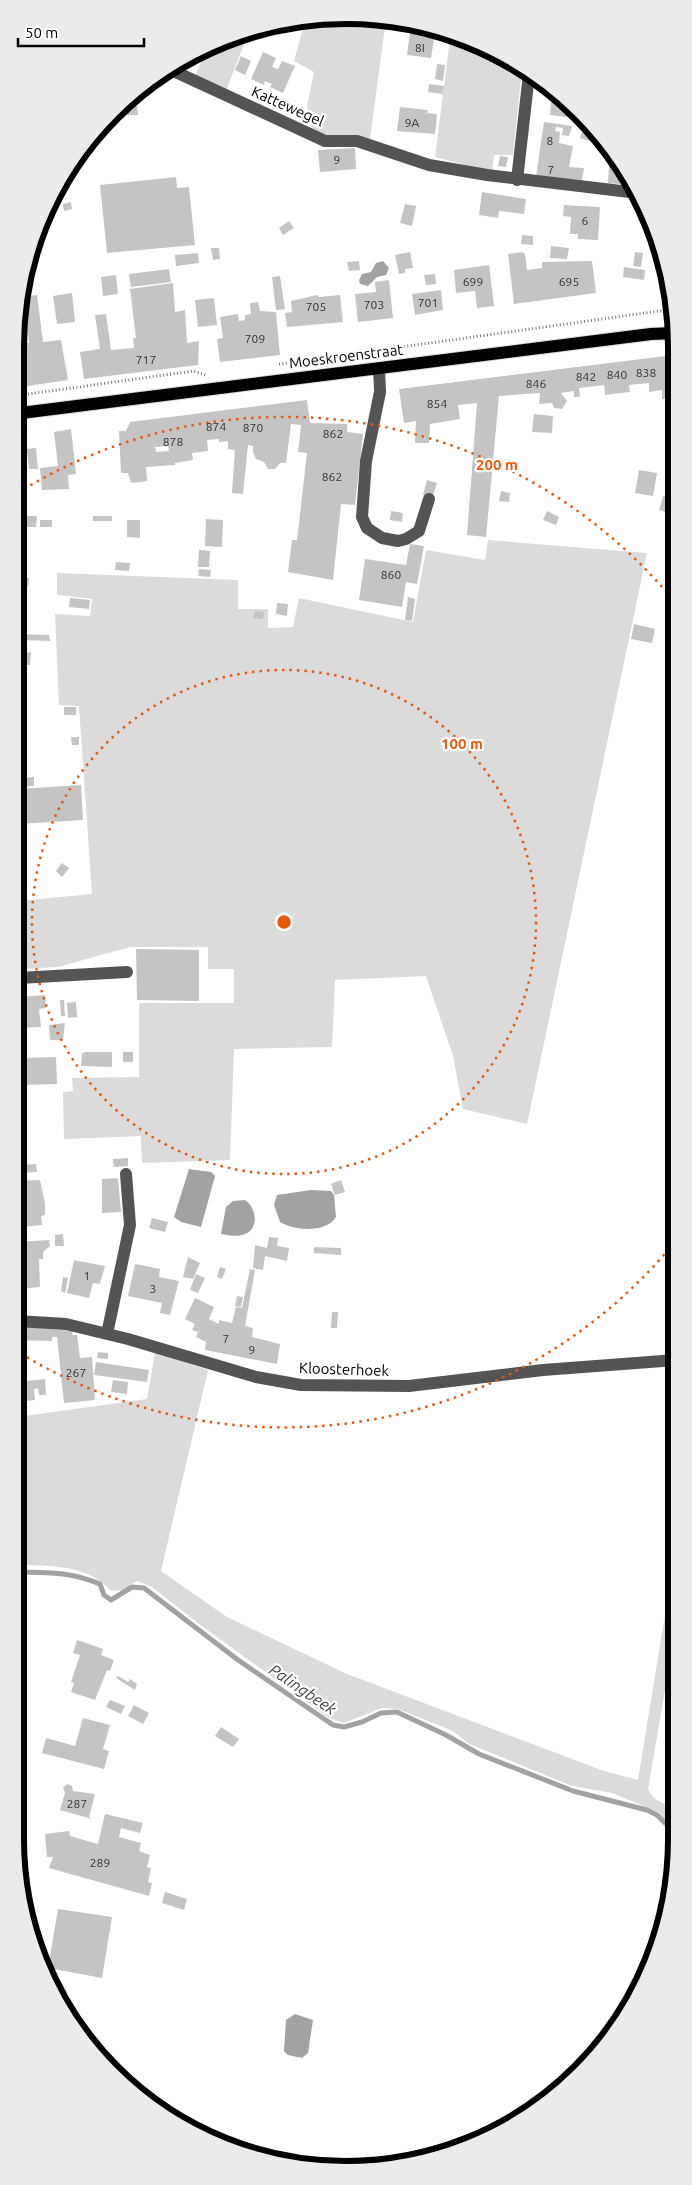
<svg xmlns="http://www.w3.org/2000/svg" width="692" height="2185" font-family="Ubuntu,sans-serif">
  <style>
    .green { fill: #dbdbdb }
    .water { fill: #a2a2a2 }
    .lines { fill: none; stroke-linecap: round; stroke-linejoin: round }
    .stream { stroke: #a2a2a2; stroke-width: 5 }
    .building { fill: #c4c4c4; fill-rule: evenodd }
    .major-casing { stroke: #dbdbdb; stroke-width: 14 }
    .path { stroke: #767676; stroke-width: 3; stroke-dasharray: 1 2.5; stroke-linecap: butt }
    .minor { stroke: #545454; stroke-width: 12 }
    .major { stroke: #000; stroke-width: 12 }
    .ring { fill: none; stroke: #e8590c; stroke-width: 2.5; stroke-dasharray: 2.5 5 }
    .labels { text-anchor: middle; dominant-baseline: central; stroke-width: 4.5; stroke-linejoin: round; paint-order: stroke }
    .number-label { font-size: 12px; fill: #313131 }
    .street-label { font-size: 15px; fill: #000; stroke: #fff }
    .water-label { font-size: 16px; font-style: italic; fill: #434343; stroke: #fff }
    .rim { fill: none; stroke: #000; stroke-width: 6 }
    .centre { fill: #e8590c; stroke: #fff; stroke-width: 2.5 }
    .ring-label { font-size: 15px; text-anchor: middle; font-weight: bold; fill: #e8590c; stroke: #fff; stroke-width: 4.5; stroke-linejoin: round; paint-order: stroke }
  </style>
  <rect width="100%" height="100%" fill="#fff"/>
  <path class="green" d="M346 15 386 19 370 139 325 135 313 132 307 106 314 72 294 61 305 21 299 20Z
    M249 31 226 91 195 76 208 47 220 40Z
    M450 39C474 42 504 53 522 68L513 155H494L492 172 435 157Z
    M488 540 647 553 527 1124 463 1109 453 1056 426 976 335 980 332 1047 234 1049 230 1160 142 1163 141 1136 64 1139 63 1092 73 1091 72 1078 139 1077V1003H234V969H208V947H130L58 967 19 969V901L92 894 79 706 59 705 55 614 90 616 92 599 57 595V573L238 580V609H268V628L293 627 299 598 413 622 426 550 485 560Z
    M155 1352 208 1370 161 1571 227 1617 347 1674 604 1771 638 1780 676 1547 677 1621 648 1789C654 1802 664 1804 677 1807V1832L658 1812 612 1793 572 1786 469 1744 453 1731 398 1709 382 1708 344 1723 329 1718 203 1627 152 1587 137 1581 122 1590 111 1591C86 1563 51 1567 16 1564L17 1417 147 1399Z"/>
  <path class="water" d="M383 261 389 268 386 275 377 277 368 286 360 284 359 280 362 274 371 272 376 263Z
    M189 1169 211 1172 215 1176 201 1227 181 1222 174 1217Z
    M311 1190 331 1191 334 1195 336 1217C326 1233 294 1231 280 1222L274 1205 277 1195Z
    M245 1200C257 1208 260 1231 242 1235 236 1237 227 1235 221 1234L226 1207 233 1201Z
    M295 2014 313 2020 308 2053 302 2058 288 2055 284 2051 286 2020Z"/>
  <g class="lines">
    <path class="stream" d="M16 1572C48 1573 69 1571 100 1584L104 1595 111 1600 132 1587 144 1588 238 1660 333 1725 344 1727 362 1722 381 1713 397 1712 446 1735 479 1754 573 1791 647 1810 657 1815 677 1835"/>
  </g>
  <path class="building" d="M413 22 441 33 439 39H434L431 58 407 55 411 25Z
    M205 48 201 58 193 55 196 53Z
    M263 52 276 58 272 67 278 69 282 61 295 66 283 93 270 87 272 84 265 81 264 85 251 79Z
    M241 56 251 61 245 75 235 70Z
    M437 64 445 65 443 81 435 79Z
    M429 84 444 86 443 94 428 92Z
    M552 93 575 112V118L550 115Z
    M137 106 138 115H126V107Z
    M400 107 428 110 427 113 437 114 435 134 397 131Z
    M544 122 572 126 569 136 562 135 563 128 556 127 555 131 560 132 559 143 573 146 569 167 584 168 582 180 536 177Z
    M582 132 592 135 590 141 580 138Z
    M355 148 356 169 320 172 318 150Z
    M610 151 625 173H621L620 184 608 183Z
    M500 156 508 157 506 167 498 166Z
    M176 177 177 188 189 187 195 245 107 253 100 185Z
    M482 192 526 199 524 214 499 211 498 218 479 215Z
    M71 202 72 209 64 211 63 204Z
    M405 204 416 206 412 226 400 223Z
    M564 205 600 207 598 240 578 239V234H570L571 217 563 216Z
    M289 221 294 228 283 235 279 228Z
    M522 235 533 236V245L521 244Z
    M551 246 569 248 567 259 550 258Z
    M211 248H219L220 259 213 260Z
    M410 252 413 268 405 269V273L399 274 395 255Z
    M522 252 525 254 527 270 542 268V262L592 261 596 293 514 304 508 254Z
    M635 252 643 253 641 267 633 266Z
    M198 253 199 263 176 266 175 255Z
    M31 259 32 270H25L28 260Z
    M359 261 360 270 349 271 347 262Z
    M489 265 494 306 477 308 475 291 456 293 454 270Z
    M624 267 645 270 644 280 623 277Z
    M169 269 171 282 131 287 129 274Z
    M435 274 436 284 426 285 424 275Z
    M116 275 118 294 103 296 101 277Z
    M280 276 285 309 276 310 272 277Z
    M389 280 393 318 358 322 355 294 376 292 375 282Z
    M173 283 175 312 185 310 187 343 199 341 198 365 84 379 80 352 100 349 95 315 106 314 111 350 134 348 133 338H136L130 289Z
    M441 290 443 310 415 315 412 294Z
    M72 293 75 322 57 324 53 296Z
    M37 295 43 342 61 340 68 380 21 387V344L29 343 27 321 21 322V311L25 310 24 297Z
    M317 295 319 297 340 295 343 322 287 327 285 313 292 312 291 301Z
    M214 298 217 325 198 327 195 300Z
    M258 302 260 311 276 312 280 355 220 362 217 339 223 338 220 317 238 314 239 321 245 320V315L251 314 250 303Z
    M674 355V398L662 399V390L649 392V383L629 385 630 392 605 395 604 385 579 388 580 397H574V391L561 393 567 401 562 409 554 408 552 403 539 404 540 393 499 396 486 537 467 535 477 403 458 405 460 419 430 424 429 443H415L416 421 404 423 399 389Z
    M307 400 310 423 347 424V432L363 434 355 505 341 504 333 580 288 572 292 540H297L307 453 298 452 301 425 291 424 286 463H280L275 469H268L264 462 256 459 253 452V446L248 445 243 494 232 493 235 450 228 449V441L219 442V439L207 440 208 451 192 453 193 460 175 463V465L146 467 147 481 131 483 128 473H121L119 431H126L130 422ZM168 446 169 451 156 452 155 447Z
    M534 414 553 416 552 433 532 432Z
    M71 429 76 474 68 475 69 489 42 490 40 468 58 466 54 432Z
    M36 448 38 469H29L27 449Z
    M639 470 657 473 653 496 635 493Z
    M427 480 437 483 432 498 423 495Z
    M501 491 510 493 509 502 499 501Z
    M663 496 672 498 669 513 659 510Z
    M391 511 403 513 402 522 390 520Z
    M547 511 559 517 556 525 543 520Z
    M20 516H37L36 527H20Z
    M93 516H112V521H93Z
    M206 519 223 520 222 547 205 546Z
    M40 520H52V527H40Z
    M127 520H140V538L127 537Z
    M410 544 424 546 417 584 406 582 402 607 359 600 365 559 406 565Z
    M199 550 210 551 209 567H198Z
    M116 562 130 563 129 571 115 570Z
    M199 569 211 570 210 577 198 576Z
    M20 577 29 578 28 587 20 586Z
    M408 597 415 599 412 621 405 620Z
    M70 598 90 600 89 609 69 607Z
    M277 603 288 604 287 616 276 614Z
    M255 611 264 612 263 619 253 618Z
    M634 624 655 629 652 643 631 639Z
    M20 634 49 635 50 641 20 640Z
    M20 648H25L24 653 31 652 30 665H20Z
    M64 707H76V715H64Z
    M71 737H79V745H72Z
    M34 777V786L19 787V778Z
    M81 785 83 820 19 824V789Z
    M62 863 69 868 62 877 56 871Z
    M136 949 199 950V1001L137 1000Z
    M45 995 46 1008 39 1009 41 1027 18 1028V997Z
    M60 1000H64L65 1016H61Z
    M76 1002 77 1017 68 1018 67 1003Z
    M65 1023 63 1040H50L49 1025Z
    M86 1052H112V1067L81 1066 82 1053Z
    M123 1052H133V1062H123Z
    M56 1057 57 1084 18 1085 20 1058Z
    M128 1158V1166L114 1167 113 1159Z
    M36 1164 37 1172 18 1173V1165Z
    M118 1178 121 1212 102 1213V1179Z
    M40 1180 45 1203V1215L41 1216 42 1225 21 1227 20 1224H18V1181Z
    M341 1180 345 1192 335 1195 331 1184Z
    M152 1218 168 1222 165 1232 149 1228Z
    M63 1234 64 1246H55V1235Z
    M269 1237 278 1238 277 1246 289 1248 287 1261 265 1256 263 1270 253 1268 255 1245 267 1248Z
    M49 1240 50 1246 43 1252V1259H39L40 1287 17 1289V1242Z
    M314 1247 341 1248V1255L314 1253Z
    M188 1257 200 1263 193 1279 183 1277Z
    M74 1260 105 1266 100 1284 93 1283 89 1298 67 1293Z
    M135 1264 160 1269 159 1277 179 1281 170 1315 160 1313 162 1303 128 1296Z
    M220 1267 226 1269 222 1279 217 1277Z
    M250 1269 255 1270 245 1326 253 1328 252 1337 280 1344 277 1364 205 1350 206 1342 196 1337 198 1332 192 1330 195 1324 185 1319 195 1298 214 1307 209 1319 219 1324V1320L232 1323 236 1307 242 1308Z
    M196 1274 205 1278 198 1293 190 1290Z
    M63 1277 68 1278 65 1293 61 1291Z
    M237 1296 243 1297 241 1307 235 1306Z
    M332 1312H338L337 1328H331Z
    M17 1326 73 1331 72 1335H77L80 1358 92 1357 95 1400 64 1403 57 1337H52V1341L17 1340Z
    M98 1352 108 1353V1359L97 1358Z
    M96 1362 149 1370 147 1382 94 1375Z
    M45 1379 46 1395H39L38 1388 34 1389 35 1400 17 1402V1382Z
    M113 1380 128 1382 127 1394 111 1392Z
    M77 1640 103 1649 101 1655 114 1660 110 1671 107 1670 95 1700 71 1692 74 1683 71 1682 80 1655 73 1653Z
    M118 1676 128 1682 130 1679 137 1684 135 1690 116 1678Z
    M110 1700 125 1706 121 1714 106 1707Z
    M134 1705 149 1713 143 1724 128 1716Z
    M83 1718 110 1725 103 1749 109 1751 104 1769 42 1753 46 1738 75 1746Z
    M221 1727 239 1739 233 1747 215 1736Z
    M67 1784 72 1786 73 1791 95 1794 89 1817 92 1819 60 1810 65 1793 63 1788Z
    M105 1814 143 1823 140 1833 121 1828 119 1837 141 1843 139 1851 150 1855 147 1867 151 1868 148 1882 152 1883 149 1896 49 1868 53 1857H47L45 1834 69 1831 70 1836 98 1844Z
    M165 1892 187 1899 184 1910 162 1903Z
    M58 1909 112 1917 102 1978 48 1968Z"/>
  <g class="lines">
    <defs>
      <path id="major" d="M21 413 651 334 674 333"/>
    </defs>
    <use href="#major" class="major-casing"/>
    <path class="path" d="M279 364 674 309
      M21 395 193 371 206 375"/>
    <path class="minor" d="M167 68 325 141H357L429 165 487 175 638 193
      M517 180 529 74
      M379 369 380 392 366 461 362 517 367 528 382 538 398 541 406 539 419 531 429 499
      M19 978 127 972
      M17 1321 66 1324 128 1339 256 1377 301 1385 409 1386 543 1370 676 1360
      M107 1334 130 1225 126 1174"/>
    <use href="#major" class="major"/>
  </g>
  <g class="ring">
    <circle cx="284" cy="922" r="252"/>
    <path d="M674 1243A505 505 0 0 1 20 1353M24 489A505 505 0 0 1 674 601"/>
  </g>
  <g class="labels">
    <g class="number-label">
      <text x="420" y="47">8I</text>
      <text x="412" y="122">9A</text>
      <text x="550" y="140">8</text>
      <text x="337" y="159">9</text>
      <text x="551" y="169">7</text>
      <text x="585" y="220">6</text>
      <text x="473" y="281">699</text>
      <text x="569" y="281">695</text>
      <text x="428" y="302">701</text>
      <text x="374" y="304">703</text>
      <text x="316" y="306">705</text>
      <text x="255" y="338">709</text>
      <text x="146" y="359">717</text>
      <text x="646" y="372">838</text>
      <text x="617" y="374">840</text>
      <text x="586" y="376">842</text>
      <text x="536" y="383">846</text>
      <text x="437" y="403">854</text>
      <text x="216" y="426">874</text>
      <text x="253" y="427">870</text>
      <text x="333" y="433">862</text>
      <text x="173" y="441">878</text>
      <text x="332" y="476">862</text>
      <text x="391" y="574">860</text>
      <text x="87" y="1275">1</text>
      <text x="153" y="1288">3</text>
      <text x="226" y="1338">7</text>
      <text x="252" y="1349">9</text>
      <text x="76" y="1372">267</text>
      <text x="77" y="1803">287</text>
      <text x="100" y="1862">289</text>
    </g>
    <g class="street-label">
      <text transform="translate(288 106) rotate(24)">Kattewegel</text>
      <text transform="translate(346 356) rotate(-7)">Moeskroenstraat</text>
      <text transform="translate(344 1369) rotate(2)">Kloosterhoek</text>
    </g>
    <g class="water-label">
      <text transform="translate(303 1689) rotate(34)">Palingbeek</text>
    </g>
  </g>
  <path d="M0 0H692V2185H0ZM346 24H346A322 322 0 0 1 668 346V1839A322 322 0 0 1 346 2161H346A322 322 0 0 1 24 1839V346A322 322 0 0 1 346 24Z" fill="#ebebeb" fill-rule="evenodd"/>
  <path class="rim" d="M346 24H346A322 322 0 0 1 668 346V1839A322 322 0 0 1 346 2161H346A322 322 0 0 1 24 1839V346A322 322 0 0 1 346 24Z"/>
  <circle cx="284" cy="922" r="8" class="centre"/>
  <g class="ring-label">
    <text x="497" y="470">200 m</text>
    <text x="462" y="749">100 m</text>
  </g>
  <path d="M18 38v8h126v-8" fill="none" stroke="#000000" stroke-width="2.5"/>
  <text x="25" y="38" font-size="15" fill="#000000" stroke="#ffffff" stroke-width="4" paint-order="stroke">50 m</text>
</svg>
